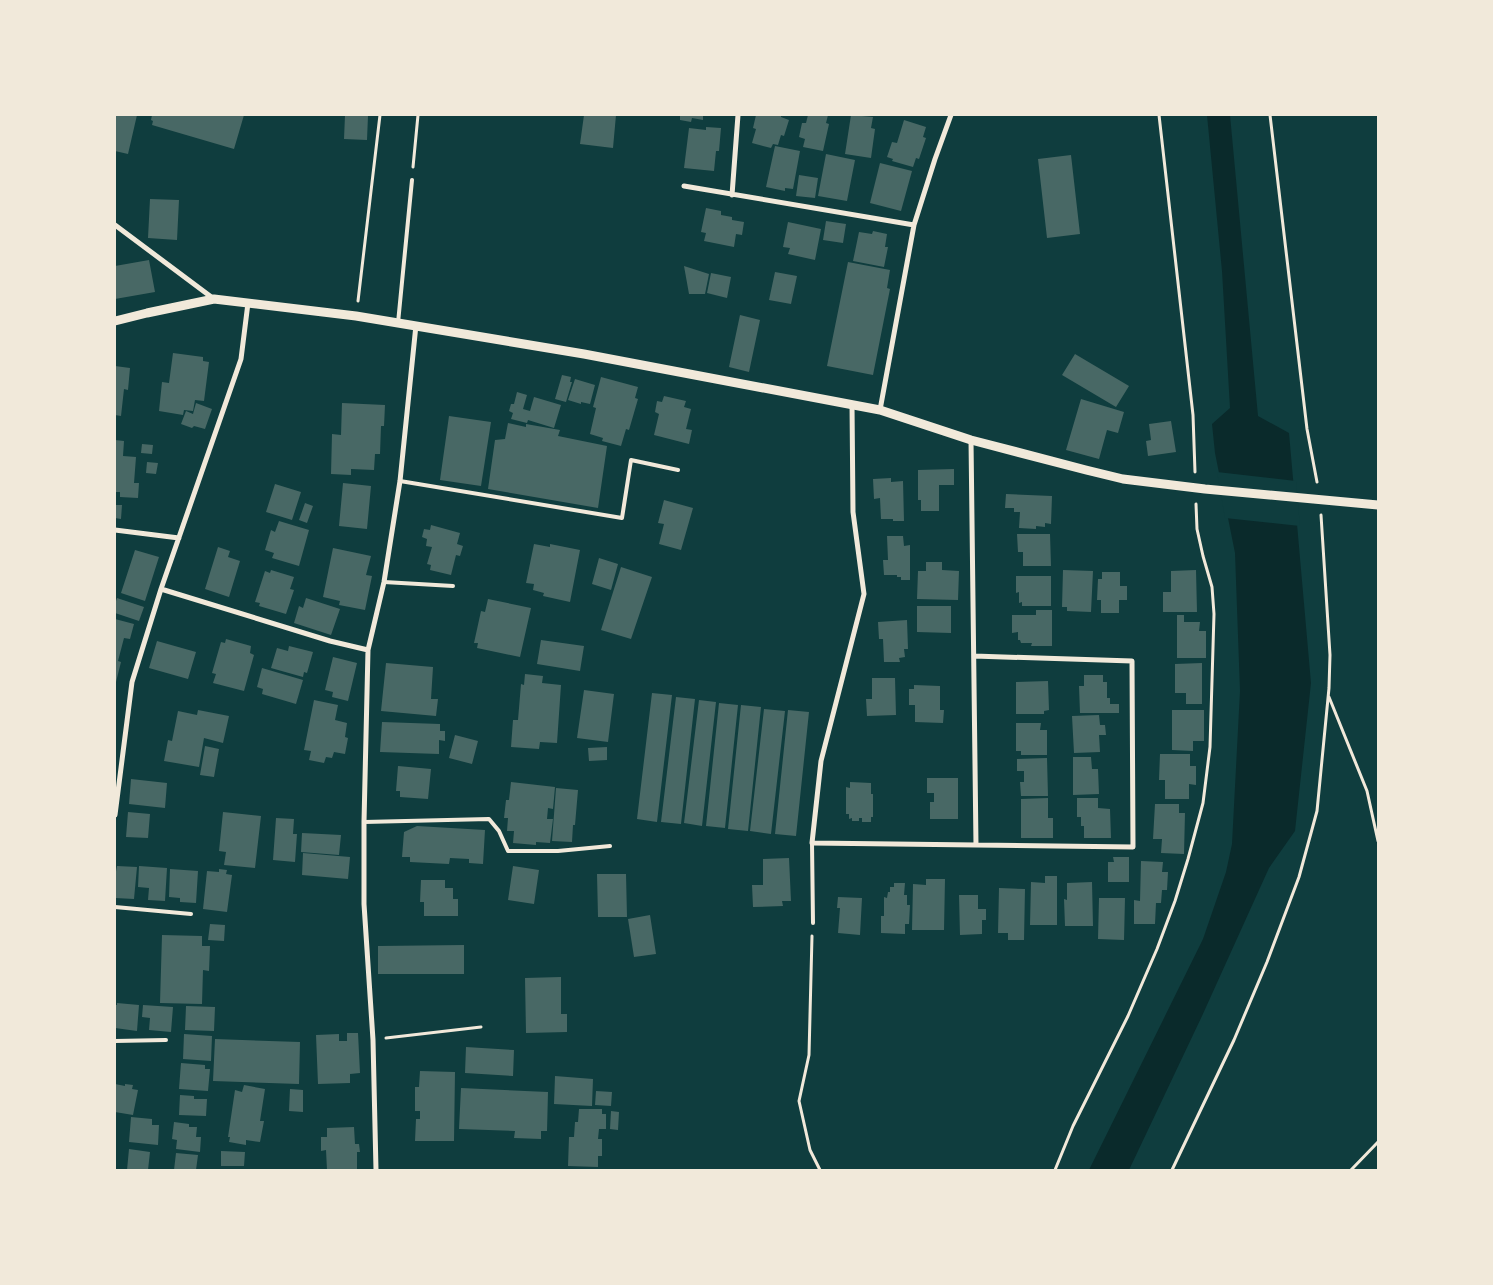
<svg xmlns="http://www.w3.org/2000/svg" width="1493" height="1285" font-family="Overpass,sans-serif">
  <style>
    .water { fill: #0a2a2b }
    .pier { fill: #0f3d3e }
    .building { fill: #486865 }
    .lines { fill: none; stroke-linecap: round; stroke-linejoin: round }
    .path { stroke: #f1e9da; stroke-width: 3 }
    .service { stroke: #f1e9da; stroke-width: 4 }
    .minor { stroke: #f1e9da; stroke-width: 5 }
    .tertiary { stroke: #f1e9da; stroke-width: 9 }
  </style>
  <rect width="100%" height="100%" fill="#0f3d3e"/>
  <path class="water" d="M1207 115H1230L1258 416 1289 433 1311 683 1295 831 1269 868 1202 1016 1129 1170H1089L1203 939 1226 872 1232 844 1240 691 1235 553 1215 453 1212 424 1230 408 1222 271Z"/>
  <path class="pier" d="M1217 472 1296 481 1300 526 1225 518Z"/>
  <path class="building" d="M115 115H137L128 154 115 151Z
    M152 115H244L234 149 152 125 153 121 151 120Z
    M345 115 368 116 367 140 344 139Z
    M584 115H616L613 148 580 144Z
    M680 115H703V120L692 118 691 122 680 120Z
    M756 115H781V117L789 120 784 136 781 135 778 145 773 144 771 148 752 143 756 129 753 128Z
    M808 115H828L826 123 829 124 823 151 803 147 805 139 799 137 802 123H806Z
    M851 115 873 117 871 128 875 129 871 158 845 154Z
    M904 120 926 127 923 137 926 138 919 159 916 158 913 167 892 161 893 159 887 157 892 142 897 143Z
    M706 127 721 128 719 151H716L714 171 684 168 689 128 706 130Z
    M775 146 800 151 793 189 785 188V191L766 187Z
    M826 154 855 160 847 201 818 196Z
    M1071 155 1080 234 1047 238 1038 159Z
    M880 163 912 171 901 211 870 203Z
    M799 175 818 178 815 198 796 196Z
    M150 199 179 200 177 240 148 238Z
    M706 208 721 211V215L732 217V220L744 222 742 235 736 234 734 247 704 241 706 233 701 232Z
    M826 221 846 224 843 243 823 240Z
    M788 222 821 229 815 260 788 254 790 248 783 247Z
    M873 231 887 234 885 247H888L884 267 853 261 859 232 872 234Z
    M149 260 155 292 115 299V266Z
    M848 262 890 270 887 288 890 289 873 375 827 366Z
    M684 266 709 274 705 294H689Z
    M775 272 797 276 791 304 769 300Z
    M711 273 731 277 727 298 707 293Z
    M740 315 760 320 749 372 729 367Z
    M173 353 203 357V361L209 362 204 401 195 400 193 411 184 410 183 415 159 411 162 382 169 383Z
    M1075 354 1129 386 1116 407 1062 375Z
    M115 366 130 368 128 390 124 389 121 416 115 415Z
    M562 375 571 377 570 382H572L566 402 555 399Z
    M601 377 638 387 635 398 638 399 629 430 626 429 621 446 602 441 603 438 590 434 596 408 593 407Z
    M575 379 595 385 590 404 581 402V404L568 400Z
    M517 392 527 395 523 409 530 411 534 397 561 405 554 428 528 420 527 423 511 419 513 413 509 411 511 404H514Z
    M664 396 686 401 684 407 691 409 686 429 692 430 689 444 654 435 659 414 655 412 657 401 662 402Z
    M1081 399 1124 412 1118 433 1107 430 1099 459 1066 450Z
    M196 403 212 409 205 429 194 426 192 428 181 424 186 411 193 414Z
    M342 403 385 405 384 426H381L380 454H375L374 470 351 469V475L331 474 332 434 341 435Z
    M449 416 491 422 481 486 440 480Z
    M1171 421 1176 452 1148 456 1146 441 1151 440 1149 424Z
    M508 423 526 427V424L560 430 558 436 607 446 598 508 488 489 495 440 505 439Z
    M115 440 124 441 123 456 136 457 134 483H139L138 498 120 497V492H115Z
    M142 444 153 445 152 454 141 453Z
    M147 462 158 463 156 474 146 473Z
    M954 469V485H939V511H921V500H918V470Z
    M891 478V482L903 481 904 521H893V519H881L880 498 874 499 873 479Z
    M343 483 371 486 367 529 339 526Z
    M275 484 301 492 292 520 266 512Z
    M1006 494 1052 496 1051 524 1045 523V527L1036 526V529L1019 528 1020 512H1014V508H1005Z
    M664 500 693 508 681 550 659 544 664 524 658 523Z
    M305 503 313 506 307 523 299 520Z
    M115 505H122L121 519 115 518Z
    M279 521 309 530 299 566 272 558 274 553 265 550 271 530 275 532Z
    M431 525 460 533 457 544 463 546 460 556 456 555 451 575 430 570 431 565 427 564 432 547 426 546 427 539 422 537 424 529 430 530Z
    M1017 534H1050L1051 566H1023V552H1018Z
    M887 536H903L904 546 910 545V580H901V577H897V575H884L883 560H888Z
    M534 544 550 547V544L580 550 570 602 543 596 544 593 533 590 534 584 526 583Z
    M218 547 230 551 228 557 240 561 229 597 205 589Z
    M333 548 371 556 366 575 372 576 365 610 339 605 340 601 323 597Z
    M135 550 159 557 145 601 121 593Z
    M599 558 618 564 611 590 592 584Z
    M926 562H942V570L959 571 958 600 917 599 918 571H926Z
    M621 567 652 577 631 639 601 630Z
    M271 570 294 577 290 589 294 590 286 614 259 606 260 603 255 602 265 571 270 573Z
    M1063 570 1093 571 1091 612 1067 611V607H1062Z
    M1196 570 1197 612H1163V592H1171V571Z
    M1102 572H1120V586H1127V600H1119V613H1101V600H1097L1098 579H1102Z
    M1016 576H1051V606H1022V602L1019 603V592L1016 593Z
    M117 598 144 607 139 621 115 613V604Z
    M306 598 340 609 331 635 294 623 299 606 303 608Z
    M488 599 531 608 520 657 477 648 478 643H474L481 611 485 612Z
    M917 606H951V633L917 632Z
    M1036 610H1052V646H1031L1032 643H1021L1020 640H1018V632L1012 633V615H1036Z
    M1177 615H1184V622H1200L1199 631H1206V658H1177Z
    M115 619 134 624 130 639 124 638 118 661 121 662 116 682Z
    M907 620 908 649H904L905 657 899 658 900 662H884L883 639H879L878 622Z
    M226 639 251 646 250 653 254 655 244 691 213 683 216 674 212 673 221 642 225 643Z
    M541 640 584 646 580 671 537 664Z
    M157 641 196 652 188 679 149 668Z
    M289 646 313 652 307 673 304 672 303 677 271 668 277 648 288 651Z
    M333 657 357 663 348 701 332 697 333 692 325 690Z
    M386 663 433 667 431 699H438L436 716 381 711Z
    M1202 663V704H1186V693H1175V664Z
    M262 668 303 680 296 704 262 694 263 689 257 687Z
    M525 674 543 676 542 683 561 685 557 743 540 742 539 749 511 747 513 720H518L521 684 524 685Z
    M1084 675H1103V682H1107V698H1110V704H1119V713H1080L1079 686H1084Z
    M872 678H895L896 715 867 716 866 699H872Z
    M1048 681 1049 710 1044 711V714H1016V682Z
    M914 685 940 686V710H944L943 723 915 722V705H909V689H914Z
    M584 690 614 694 608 742 577 738Z
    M652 693 672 695 657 822 637 819Z
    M676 697 695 699 681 824 661 822Z
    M314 700 338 705 335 720 347 723 345 737 348 738 345 754 334 752 332 758 326 757 324 763 309 760 311 751 304 750Z
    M699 700 716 702 702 826 684 823Z
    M719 703 738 705 725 828 706 826Z
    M741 705 761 707 748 831 728 829Z
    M764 709 785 711 771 834 750 831Z
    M198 710 229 716 223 743 204 738 199 767 164 761 168 740 172 741 178 711 197 715Z
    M788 710 809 712 796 836 775 834Z
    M1172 710H1204V741H1193V751L1172 750Z
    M1099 715 1100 725H1105L1106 735H1099L1100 752 1074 753 1072 716Z
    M382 722 440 724V731H445V741L439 740V754L380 752Z
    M1016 723H1041L1040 730H1047V755H1021V751H1016Z
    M455 735 478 741 472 764 449 758Z
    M205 746 219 749 214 777 200 775Z
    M607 747V760L589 761 588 748Z
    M1160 754H1190V766H1196V785L1189 784V799H1165V780H1159Z
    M1073 757H1091L1092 769H1098L1099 794 1073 795Z
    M1047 758 1048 796H1021L1020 782H1024V771H1017V759Z
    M398 766 431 769 428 799 400 797V791H396Z
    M927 778H958V819H930V802H934V793H927Z
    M131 779 167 783 165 808 129 804Z
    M511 782 555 787 553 809 548 808 547 819H553L550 843 536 842V845L513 843 514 831H507L508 818H504L506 800H509Z
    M850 782 871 783V794H873V817H871V822H862V818H859V821H852V818L849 819V814H846V787L850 788Z
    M556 788 578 790 575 825H573L572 842 552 841Z
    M1048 798V818H1053V838H1021V799Z
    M1077 798H1098V808L1110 809 1111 838H1084V826H1081V817H1077Z
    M1155 804H1179V813H1185L1184 854 1161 853 1162 839H1153Z
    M128 812 150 814 148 838 126 837Z
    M223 812 261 816 255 868 224 865 226 852 219 851Z
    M276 818 294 819 293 834H297L295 862 273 860Z
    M417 826 485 830 483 864 469 863V859L450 858 449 864 410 862V857H402L404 832Z
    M302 833 341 835 339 855 301 852Z
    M303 853 350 857 348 879 302 875Z
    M1113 857H1129V882H1108V862H1114Z
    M789 858 791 901H782L783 906 753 907 752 885H763V859Z
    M1141 861 1163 862 1162 872H1168L1167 890H1162L1161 903H1156L1155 924H1134V900L1140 901Z
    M117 866 137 867 134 899 115 898V877Z
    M139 866 167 868 165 901 148 900 149 888 138 887Z
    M513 866 539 870 534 904 508 900Z
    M170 869 198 871 196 903 180 902V898L169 897Z
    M219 869 227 870 226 874 232 875 227 912 203 909 207 871 219 872Z
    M597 874H626L627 917H598Z
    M1045 876H1057V925H1030L1031 882 1045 883Z
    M926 879H945L944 930H912L913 884 926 885Z
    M421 880H445V888H453V899H458V916H424V902H420Z
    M1092 882 1093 926H1065L1064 899 1067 900V883Z
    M894 883H905L904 895H907V905H910L909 924H905V934L881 933V916H884V897L887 898 888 892H890V887H894Z
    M999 888 1025 889 1024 940H1008V933H998Z
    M959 895H978V909H986V920H982V934L960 935Z
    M838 897 862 898 860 935 838 933 840 908H837Z
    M1099 898H1125L1124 940 1098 939Z
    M650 915 656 954 634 957 628 919Z
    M210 924 225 925 224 941 208 940Z
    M162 935 202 936V946H210L209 971 203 970 202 1004 160 1003Z
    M464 945V974H378V946Z
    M561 977V1014H567V1032L526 1033 525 978Z
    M117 1003 139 1005 137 1031 115 1028V1005H117Z
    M143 1005 173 1007 171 1032 149 1030 150 1018 142 1017Z
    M186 1006 215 1007 214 1031 185 1030Z
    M347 1033H358L360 1073 350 1074V1083L318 1084 316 1035 339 1034V1041H347Z
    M184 1034 212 1036 211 1061 183 1059Z
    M215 1039 300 1042 299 1084 213 1081Z
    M466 1047 514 1050 513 1076 465 1073Z
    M181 1063 205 1065V1069H210L208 1091 179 1089Z
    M420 1071 455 1072 454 1141H415L416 1119H420V1111H415V1087H419Z
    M555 1076 593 1079 592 1106 554 1104Z
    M115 1084 125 1086V1084L133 1085 132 1089 138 1090 133 1115 115 1112Z
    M244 1085 265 1089 260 1121H264L260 1142 246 1140V1145L229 1142 230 1137H228L235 1090 242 1092Z
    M461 1088 548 1092 547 1131H541V1139L514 1138 515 1131 459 1129Z
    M290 1089 303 1090V1112L289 1111Z
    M596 1091 612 1092 611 1106 595 1105Z
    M180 1095 194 1096V1099H207L206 1116 179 1115Z
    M579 1109H602V1114H606V1129H599L598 1139H602V1156H598V1167L568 1166 569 1137H574L575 1122H578Z
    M611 1111 619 1112 618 1130 610 1129Z
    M131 1117 152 1119V1125H159L158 1145 129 1142Z
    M174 1122 189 1124V1127H197L196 1137H201L200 1152 176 1149 177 1140 172 1139Z
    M354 1127 355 1144H359L360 1152H357V1170H327L326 1150 321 1151V1137H327V1128Z
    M129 1149 150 1152 148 1170H127Z
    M221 1151 245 1152 244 1166H221Z
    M176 1153 198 1155 196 1170H174Z"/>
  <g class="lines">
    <path class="path" d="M1159 115 1193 415 1195 472
      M1270 115 1307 429 1317 482
      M413 167 418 115
      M358 301 380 115
      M1329 697 1367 791 1378 841
      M812 936 809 1055 799 1101 810 1150 820 1170
      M386 1038 481 1027
      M1055 1170 1073 1126 1128 1016 1157 949 1175 901 1188 859 1203 803 1210 747 1214 614 1212 587 1203 556 1197 529 1196 504
      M1172 1170 1234 1040 1267 962 1299 877 1317 811 1329 688 1330 655 1321 515
      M1351 1170 1378 1142"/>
    <path class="service" d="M398 323 412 180
      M400 481 622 518 631 460 678 470
      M384 582 453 586
      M364 822 489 819 499 831 508 851H558L610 846
      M812 843 813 923
      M115 907 191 914
      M115 1041 166 1040"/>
    <path class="minor" d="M684 186 914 225
      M732 195 738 115
      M115 225 214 299
      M852 404 853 512 864 594 821 761 812 843 976 845 971 440
      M880 410 914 225 935 159 951 115
      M115 530 179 538
      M161 589 330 641 368 650
      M974 656 1132 661 1133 847 976 845
      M115 815 132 682 161 589 241 359 248 303
      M376 1170 373 1040 364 904V822L368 650 384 582 400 481 416 325"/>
    <path class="tertiary" d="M115 321 147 313 214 299 356 316 584 354 880 410 971 440 1086 470 1123 479 1205 489 1378 505"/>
  </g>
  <rect width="1493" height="1285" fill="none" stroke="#f1e9da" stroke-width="232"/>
</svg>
